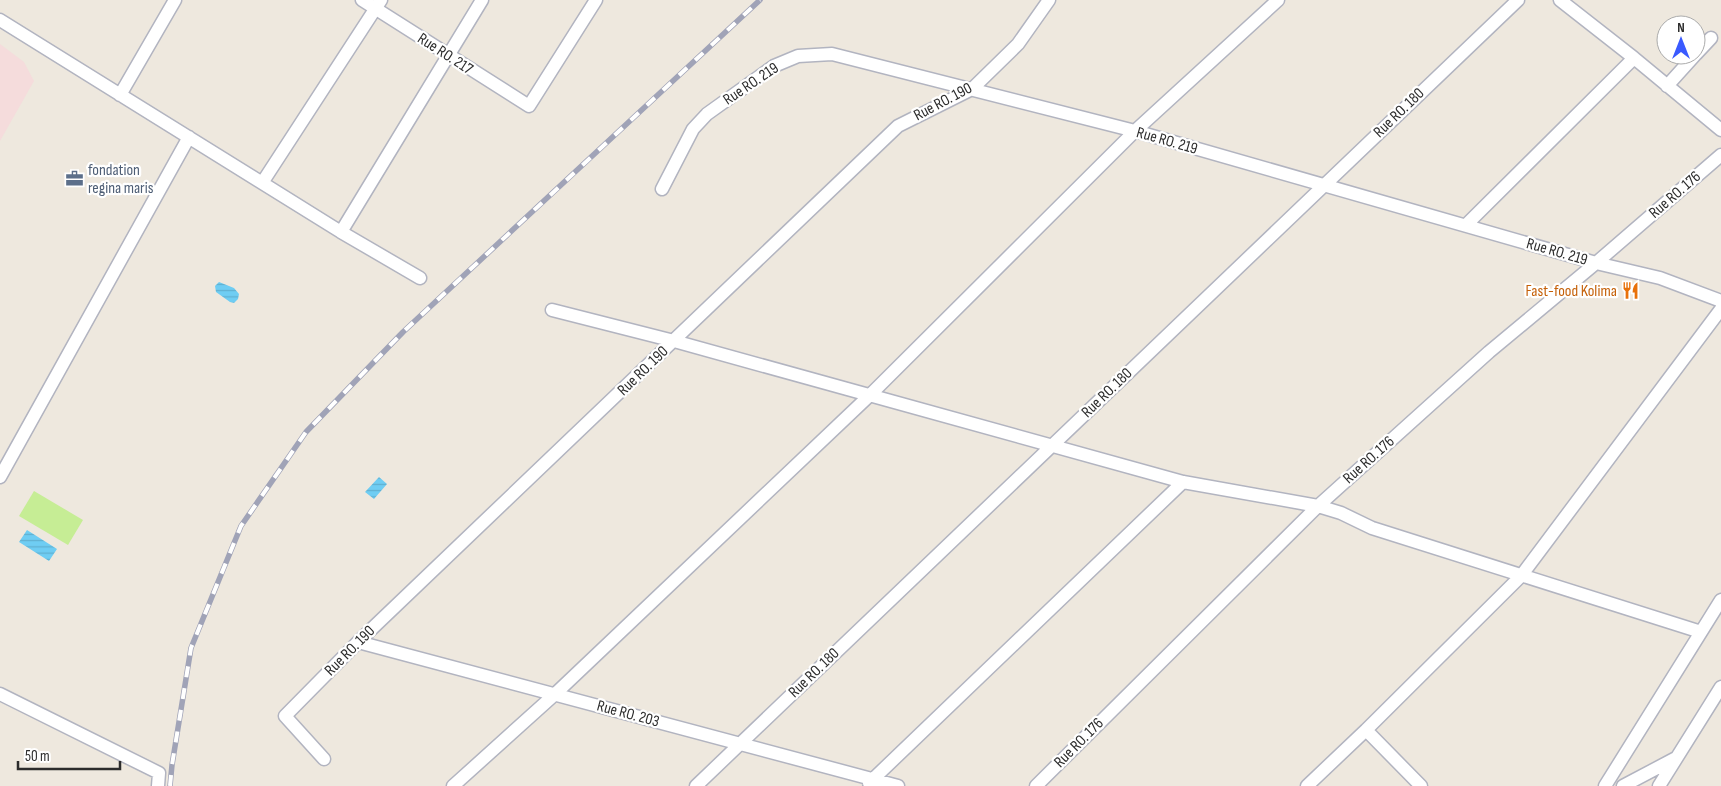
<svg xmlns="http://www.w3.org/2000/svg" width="1721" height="786" font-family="'Sofia Sans Condensed',sans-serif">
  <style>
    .medical { fill: #f5dcdc }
    .pitch { fill: #c6ed95 }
    .water { fill: url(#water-rules) }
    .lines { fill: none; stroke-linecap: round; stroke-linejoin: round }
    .minor-casing { stroke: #b2b4c0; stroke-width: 15 }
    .minor { stroke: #fff; stroke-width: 12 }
    .rail-casing { stroke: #a0a3b7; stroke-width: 5.5 }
    .rail { stroke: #fff; stroke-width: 4; stroke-dasharray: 11; stroke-linecap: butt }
    .labels { text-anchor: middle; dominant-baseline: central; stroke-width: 4.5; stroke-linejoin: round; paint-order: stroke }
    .street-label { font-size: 16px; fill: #2c2c2c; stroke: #fff }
    .service-label { font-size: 16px; fill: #4e5e75; stroke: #fff; text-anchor: start }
    .food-label { font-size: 16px; fill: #c56008; stroke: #fff; text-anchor: end }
  </style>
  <defs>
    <pattern id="water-rules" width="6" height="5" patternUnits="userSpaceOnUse" patternTransform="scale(1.25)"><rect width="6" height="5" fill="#6fcdf3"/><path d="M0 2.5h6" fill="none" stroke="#60b0d0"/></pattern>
  </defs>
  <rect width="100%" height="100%" fill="#eee8de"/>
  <path class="medical" d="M0 44 24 62 34 81 0 141Z"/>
  <path class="pitch" d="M34 491 83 520 68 545 19 516Z"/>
  <path class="water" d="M219 282 234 288 239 294 238 299 234 303 230 302 216 292 215 286Z
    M379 477 387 484 374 499 365 492Z
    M27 530 57 549 49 561 19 542Z"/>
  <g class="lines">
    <defs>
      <path id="minor" d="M362 0 529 106 596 0
        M1560 0 1634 58 1721 130
        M0 20 341 232 420 278
        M1696 54 1711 38
        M1667 86 1695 55
        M120 95 175 0
        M262 183 381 0
        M662 189 693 129 707 114 774 66 798 56 832 54 1135 131 1596 263 1660 278 1721 301
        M1466 225 1634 58
        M341 232 482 0
        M552 310 674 341 1183 482 1318 506 1341 513 1372 528 1701 632
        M0 477 189 137
        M358 642 898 786
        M0 694 159 773 158 786
        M1366 730 1421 786
        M324 759 285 716 358 642 898 126 972 89 1018 44 1049 0
        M869 783 1183 482
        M453 786 554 695 870 395 1135 131 1278 0
        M696 786 1518 0
        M1036 786 1318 506 1489 352 1596 263 1721 155
        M1307 786 1366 730 1521 576 1721 309
        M1605 786 1721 600
        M1623 786 1676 758
        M1659 786 1721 687"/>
    </defs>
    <use href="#minor" class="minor-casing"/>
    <use href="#minor" class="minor"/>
    <defs>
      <path id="rail" d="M170 786 172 765 191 648 241 526 306 432 403 332 760 0"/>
    </defs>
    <use href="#rail" class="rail-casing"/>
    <use href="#rail" class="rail"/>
  </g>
  <defs>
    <symbol id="office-bare" viewBox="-9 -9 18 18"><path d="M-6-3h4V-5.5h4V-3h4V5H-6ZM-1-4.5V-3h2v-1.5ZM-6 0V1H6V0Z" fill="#5c6f8a" stroke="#fff" stroke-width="2.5" paint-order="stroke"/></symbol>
    <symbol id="restaurant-bare" viewBox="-9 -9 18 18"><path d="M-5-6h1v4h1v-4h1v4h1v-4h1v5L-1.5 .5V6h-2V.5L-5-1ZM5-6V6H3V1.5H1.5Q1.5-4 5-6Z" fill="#e8710a" stroke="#fff" stroke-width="2.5" paint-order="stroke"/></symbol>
  </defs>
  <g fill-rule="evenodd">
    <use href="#office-bare" x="62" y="166" width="25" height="25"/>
    <use href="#restaurant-bare" x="1618" y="278" width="25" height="25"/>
  </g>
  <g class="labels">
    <g class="street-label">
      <text transform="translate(445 54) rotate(33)">Rue RO. 217</text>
      <text transform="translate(751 84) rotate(-34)">Rue RO. 219</text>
      <text transform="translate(943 102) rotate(-28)">Rue RO. 190</text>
      <text transform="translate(1399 113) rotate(-44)">Rue RO. 180</text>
      <text transform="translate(1167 141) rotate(16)">Rue RO. 219</text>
      <text transform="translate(1675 195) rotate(-41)">Rue RO. 176</text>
      <text transform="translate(1557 252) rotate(16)">Rue RO. 219</text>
      <text transform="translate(643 371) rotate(-44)">Rue RO. 190</text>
      <text transform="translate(1107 393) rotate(-44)">Rue RO. 180</text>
      <text transform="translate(1369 460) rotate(-42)">Rue RO. 176</text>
      <text transform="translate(350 651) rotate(-45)">Rue RO. 190</text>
      <text transform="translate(814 673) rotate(-44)">Rue RO. 180</text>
      <text transform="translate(628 714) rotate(15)">Rue RO. 203</text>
      <text transform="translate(1079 743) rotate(-45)">Rue RO. 176</text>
    </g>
    <g class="service-label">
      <text x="88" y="170">fondation<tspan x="88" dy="18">regina maris</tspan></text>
    </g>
    <g class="food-label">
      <text x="1617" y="291">Fast-food Kolima</text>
    </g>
  </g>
  <g transform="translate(1681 40)"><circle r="24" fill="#ffffff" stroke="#ababab"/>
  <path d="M0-4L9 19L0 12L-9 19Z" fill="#3a5aff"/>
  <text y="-8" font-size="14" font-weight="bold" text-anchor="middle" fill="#2c2c2c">N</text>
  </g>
  <path d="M18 761v8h102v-8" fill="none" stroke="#2c2c2c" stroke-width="2.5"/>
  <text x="25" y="761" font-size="15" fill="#2c2c2c" stroke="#ffffff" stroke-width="4" paint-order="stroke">50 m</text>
</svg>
